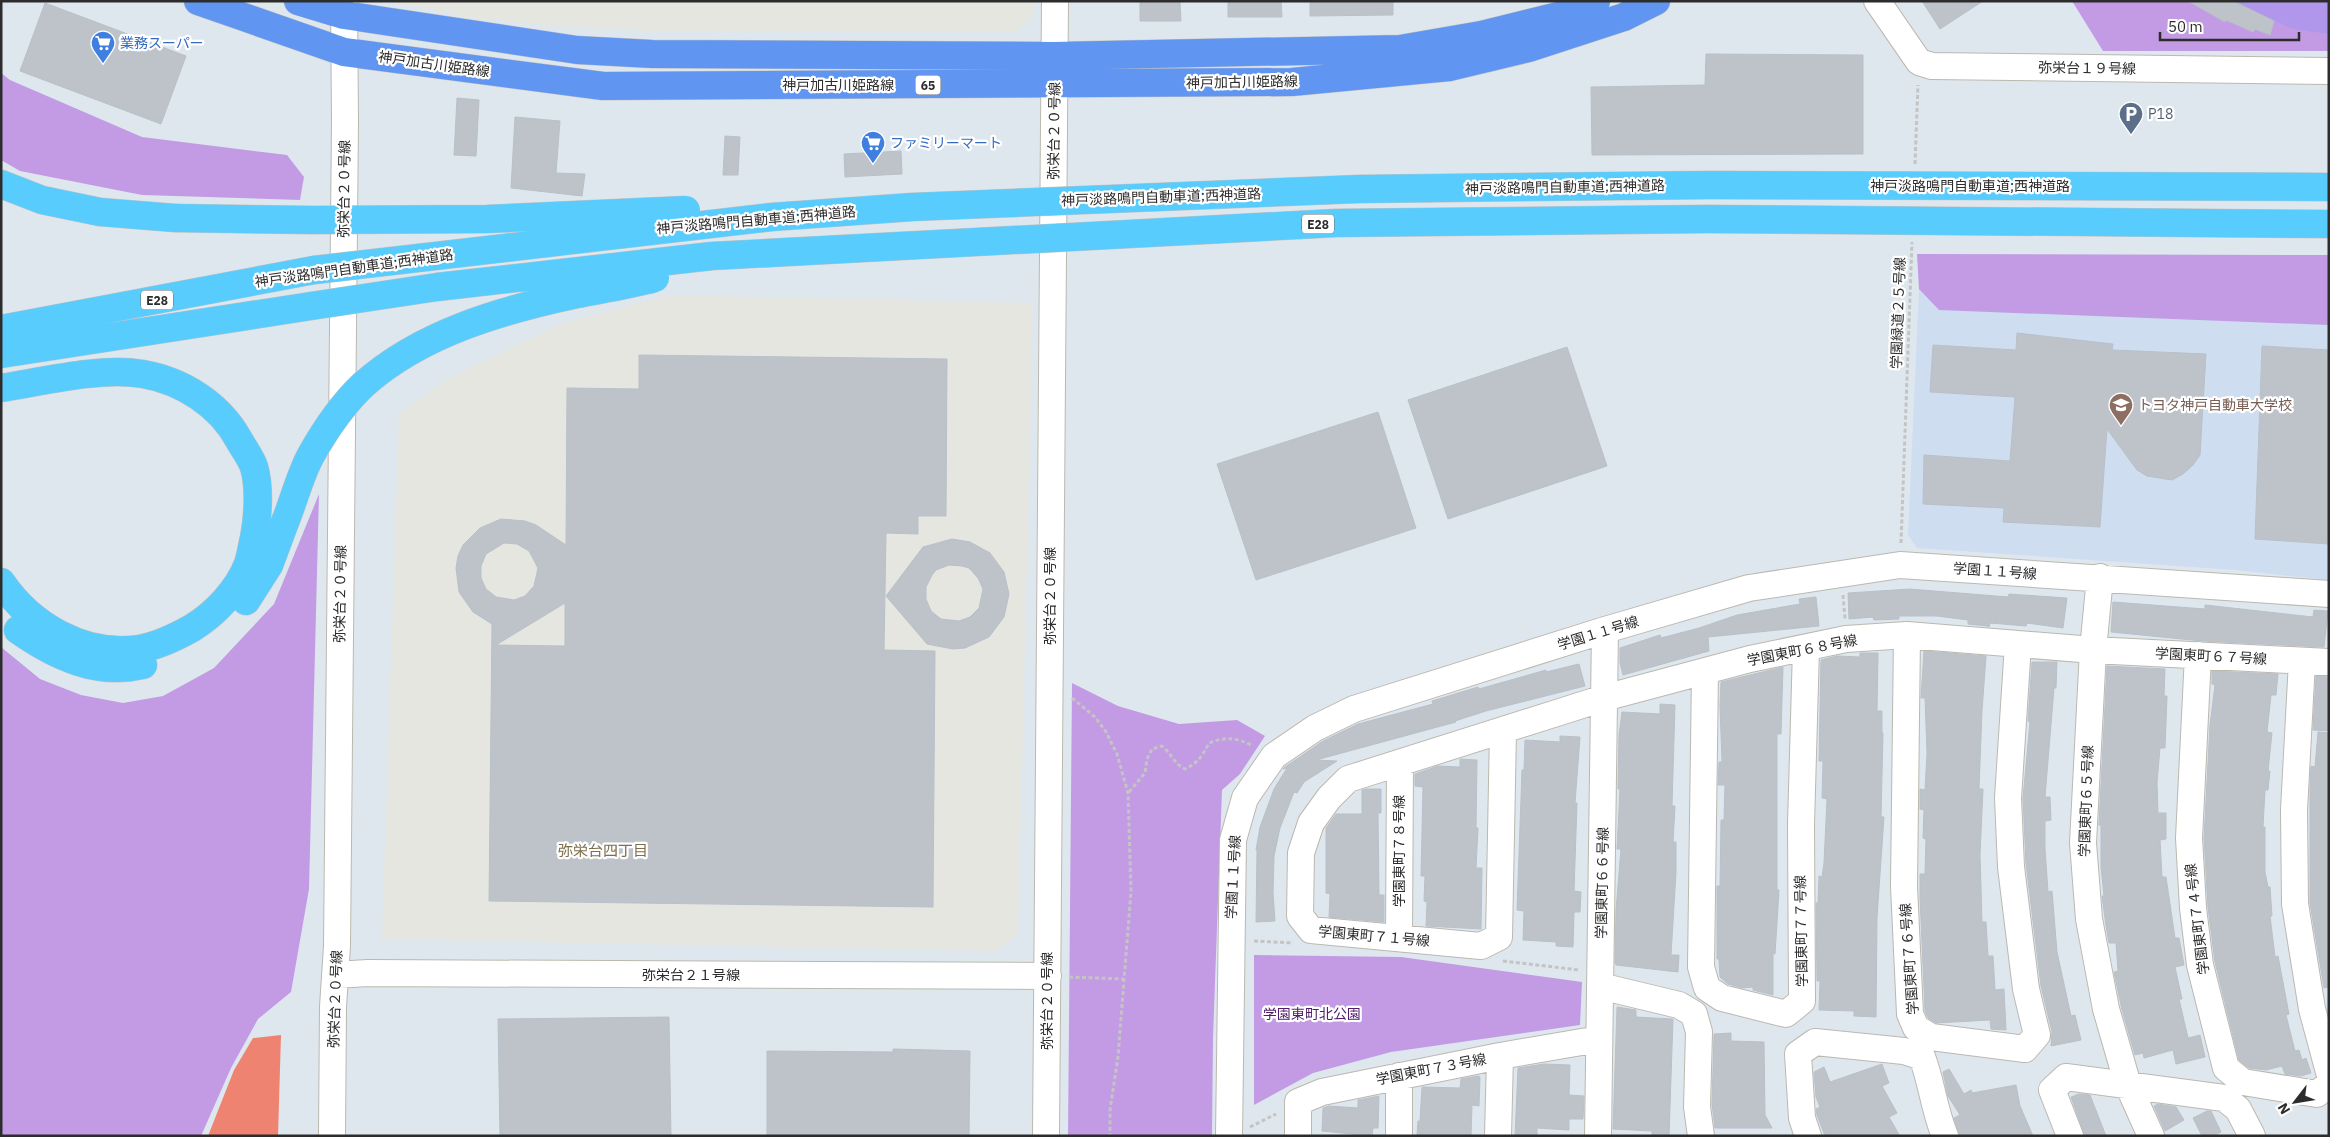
<svg xmlns="http://www.w3.org/2000/svg" width="2330" height="1137" font-family="'IBM Plex Sans','Noto Sans JP',sans-serif">
  <style>
    .industrial { fill: #e5e6df }
    .education { fill: #ceddef }
    .green { fill: #c29be4 }
    .pitch { fill: #b097eb }
    .water { fill: #ef8372 }
    .building { fill: #bec3c9; stroke: #b8c0c9; fill-rule: evenodd }
    .lines { fill: none; stroke-linecap: round; stroke-linejoin: round }
    .minor-casing { stroke: #bcb8af; stroke-width: 28 }
    .major-casing { stroke: #c4c4c4; stroke-width: 29 }
    .highway-casing { stroke: #c4c4c4; stroke-width: 29 }
    .path { stroke: #c4c4c4; stroke-width: 3; stroke-dasharray: 4 2.5; stroke-linecap: butt }
    .minor { stroke: #fff; stroke-width: 26 }
    .major { stroke: #6095f1; stroke-width: 28 }
    .highway { stroke: #59ccfe; stroke-width: 28 }
    .highway-bridge-casing { stroke: #c4c4c4; stroke-width: 29; stroke-linecap: butt }
    .highway-bridge { stroke: #59ccfe; stroke-width: 28 }
    .labels { text-anchor: middle; dominant-baseline: central; stroke-width: 4.5; stroke-linejoin: round; paint-order: stroke }
    .shield { fill: #fff; stroke: #6b6b6b; stroke-width: 1 }
    .shield-label { font-size: 12px; font-weight: bold; fill: #2c2c2c }
    .shop-label { font-size: 14px; fill: #366cbe; stroke: #fff; text-anchor: start }
    .street-label { font-size: 14px; fill: #2c2c2c; stroke: #fff }
    .service-label { font-size: 14px; fill: #4e5e75; stroke: #fff; text-anchor: start }
    .education-label { font-size: 14px; fill: #785e54; stroke: #fff; text-anchor: start }
    .park-label { font-size: 14px; fill: #501b6b; stroke: #fff }
    .neighbourhood-label { font-size: 15px; fill: #7e6e4c; stroke: #fff }
  </style>
  <rect width="100%" height="100%" fill="#dfe7ee"/>
  <path class="industrial" d="M390 1H1034V14L1016 32H681L578 28 474 18Z
    M667 295 1033 303 1018 935 996 951 382 939 399 413 449 378 561 324Z"/>
  <path class="education" d="M1919 289 2329 317V580L2235 570 1917 548 1908 535Z"/>
  <path class="green" d="M2072 1H2329V51H2103Z
    M1 73 10 80 142 137 287 155 304 177 300 200 142 195 20 171 1 160Z
    M1917 254 2329 255V325L1939 310 1919 289Z
    M319 494 309 889 291 992 258 1019 231 1068 201 1136H1V647L40 679 81 695 123 703 163 696 214 668 274 604Z
    M1072 683 1118 706 1179 724 1237 720 1265 736 1240 774 1222 790 1213 1038 1212 1136H1068Z
    M1254 955 1401 957 1582 982 1580 1025 1391 1052 1313 1073 1254 1105Z"/>
  <path class="pitch" d="M2233 1H2329V34L2293 29Z"/>
  <path class="water" d="M281 1035 278 1136H208L234 1070 253 1038Z"/>
  <path class="building" d="M1140 1H1180L1181 21H1140Z
    M1228 1H1281L1282 17H1228Z
    M1310 1H1393V15L1310 16Z
    M1922 1H1983L1940 29Z
    M2188 1H2233L2274 21 2270 35 2255 29 2253 32 2226 20 2225 22Z
    M45 3 186 56 161 124 20 71Z
    M1706 54 1863 55V154L1592 155 1591 87 1705 85Z
    M457 98 479 100 476 156 454 155Z
    M515 117 560 121 556 173 585 174 582 196 511 188Z
    M725 136 740 137 738 175H723Z
    M901 151 902 174 845 177 844 154Z
    M2017 333 2113 344 2112 350 2206 354 2200 455 2193 465 2183 474 2172 480 2147 476 2137 470 2107 429 2100 527 2003 522 2004 508 1923 504 1924 455 2010 461 2015 397 1930 392 1933 345 2016 350Z
    M2262 346 2329 350V544L2255 539Z
    M1567 347 1607 466 1448 519 1408 400Z
    M639 355 947 359 946 516H918V534L886 533 884 650 935 651 933 907 489 901 492 624 473 612 459 592 456 568 458 556 463 545 480 528 501 519 525 521 536 525 566 545 567 388 639 389ZM504 543 517 544 529 551 538 568 534 586 525 596 514 600 496 597 486 589 481 578V566L486 554ZM565 603V646L496 645Z
    M1378 412 1416 528 1256 580 1217 464Z
    M952 539 970 542 990 553 1004 572 1009 594 1004 617 989 637 965 648 953 649 927 644 886 596 923 547ZM949 565 962 566 969 568 978 578 983 589 979 608 970 617 959 621 941 619 931 611 926 599V587L932 575 936 570Z
    M1910 589 2008 597 2009 594 2067 598 2063 628 2027 623 2026 626 1990 623 1989 627 1987 626 1968 624V620L1937 616H1899V619L1874 620 1873 617 1849 619 1848 593Z
    M1816 597 1819 626 1708 637 1709 651 1623 675 1620 663V648L1660 635 1661 638 1699 628 1737 615 1800 604 1799 599Z
    M2113 602 2205 609V605L2313 617 2314 610 2328 611 2324 647 2202 641 2111 632Z
    M1924 651 1986 656 1982 711 1979 789H1983L1980 855 1982 922H1986L1988 956H1993L1995 990 2004 989 2006 1030 1991 1029 1990 1020 1936 1023 1928 1018 1925 1011 1920 897V874H1925L1926 839 1923 838 1924 810 1920 809V789L1925 790 1927 753 1925 698H1921Z
    M1860 653H1878L1877 711H1882V733H1883L1881 817H1884L1877 917 1876 1017 1854 1016V1011L1819 1010 1820 981H1817L1816 903H1818L1819 876 1822 877 1824 863 1827 799 1822 798 1823 761H1819L1821 660 1837 656 1860 657Z
    M2032 662H2057L2056 688H2054L2045 797H2050L2051 820 2045 821V848L2048 892 2052 891 2057 952 2071 1016 2075 1015 2081 1040 2051 1046 2052 1032 2041 986 2026 864 2023 798 2030 722 2028 721Z
    M1579 664 1585 686 1486 711 1455 721 1456 722 1316 760 1337 761 1304 782 1297 793 1294 792 1280 828 1274 856 1273 893 1275 921 1256 922 1257 850H1256L1260 827 1274 789 1287 768 1283 769 1285 767 1323 741 1358 724 1433 704 1432 701 1478 687 1479 689 1546 670V672Z
    M2107 666 2165 669 2164 696H2167L2165 748H2160L2157 783 2158 813H2166V839L2160 840 2162 877H2166L2175 938H2179L2184 965 2175 967 2182 999H2179L2188 1038 2200 1035 2205 1057 2176 1064 2173 1050 2144 1058 2143 1053 2135 1055 2122 1010 2114 972 2118 971 2116 943H2109L2106 926 2102 896H2104L2101 867V825H2099Z
    M1783 667 1781 734H1777V890H1779L1775 954H1773V995L1753 990V987L1742 988 1728 984 1720 977 1719 959H1717V886H1720L1721 820H1724L1725 785H1718L1719 762H1722L1720 706 1721 682Z
    M2212 671 2278 674 2276 695H2271L2267 732 2272 733 2268 771H2270L2268 790H2265L2263 827H2265V872L2268 887H2270L2272 916H2270L2275 957 2278 956 2289 1014 2286 1015 2295 1051 2299 1050 2302 1060 2306 1058 2311 1073 2301 1076 2285 1074 2282 1066 2266 1070 2249 1068 2239 1060 2215 962 2208 907 2204 838 2210 725 2215 685 2212 684Z
    M2316 676 2329 677V731L2313 730Z
    M1660 704 1675 705 1672 806H1675L1673 842H1676V872L1671 955H1679L1678 972 1616 965 1615 962 1616 910 1621 849H1617L1620 789H1618L1619 735 1622 712 1660 714Z
    M2318 732 2329 733V987L2324 988 2310 903V788L2311 766 2315 767Z
    M1560 736 1580 737 1575 803H1577L1574 891 1581 892 1580 912H1574L1573 947 1556 946V942L1523 940 1524 911 1517 910 1522 770H1524L1525 740 1560 742Z
    M1460 759 1477 760 1476 828H1478L1476 868H1482L1481 929 1426 926 1427 902 1424 901 1425 876H1421L1423 787 1415 786V774L1438 766 1460 767Z
    M1366 789H1381V813H1378L1379 895H1384V922L1329 917 1330 894 1326 893V828L1336 814H1362V790Z
    M1617 1007 1636 1010V1017L1673 1019 1669 1136H1652V1131L1613 1129Z
    M669 1017 671 1136H500L498 1019Z
    M1731 1033V1041L1764 1042 1765 1115 1772 1128H1715L1712 1104 1714 1034Z
    M893 1049 970 1051 969 1136H767V1051L893 1052Z
    M1544 1064 1570 1065 1569 1095 1584 1096 1583 1119H1569V1130L1537 1128V1136H1515L1518 1068Z
    M1882 1064 1889 1083 1882 1086 1897 1113 1889 1117 1900 1136H1825L1817 1115 1816 1109 1820 1107 1816 1097 1814 1072 1824 1067 1830 1082Z
    M1949 1069 1964 1094 1971 1090 1972 1093 2016 1085 2020 1106 2033 1136H1960L1954 1118 1960 1115 1948 1096 1943 1072Z
    M1478 1076 1480 1077 1479 1106 1472 1105 1471 1136H1417L1418 1121H1420L1422 1087 1460 1088 1461 1079Z
    M2079 1094 2090 1095 2106 1136H2085L2071 1097Z
    M1379 1096 1378 1128H1373L1372 1136 1322 1131 1323 1108 1329 1106 1358 1108V1100Z
    M2158 1104 2176 1107 2184 1120 2165 1131 2154 1106Z
    M2207 1111H2211L2221 1132 2213 1136H2202L2193 1118Z"/>
  <g class="lines">
    <defs>
      <path id="minor" d="M1877 1 1919 62 1932 66 2329 71
        M2100 577 2093 650 2083 843 2089 919 2106 1009 2128 1085 2151 1136
        M1907 635 1904 886 1910 1014 1916 1028 1931 1037 2025 1049 2037 1035 2026 989 2011 867 2008 798 2018 644
        M2198 655 2189 838 2193 908 2200 965 2226 1068 2243 1082 2317 1094 2329 1084
        M2302 661 2294 810 2295 904 2312 1009 2329 1072
        M1705 672 1701 967 1707 988 1722 998 1786 1014 1802 1001 1801 825 1806 648
        M1503 731 1499 937 1481 946 1311 930 1300 916 1301 853 1311 823 1329 798 1348 779 1604 698 1750 659 1846 639 1907 635 2093 650 2329 662
        M1399 938 1400 763
        M335 975 368 973 1048 976
        M1600 986 1679 1005 1694 1014 1699 1032 1697 1107 1701 1136
        M332 1136 333 1007 337 946 345 121 344 1
        M1046 1136 1055 1
        M1229 1136 1233 840 1245 798 1274 756 1315 728 1354 709 1605 630 1749 588 1900 565 2329 594
        M1298 1136V1102L1322 1092 1500 1056 1599 1039
        M1399 1136V1076
        M1498 1136 1500 1056
        M1598 1136 1605 630
        M1808 1136 1802 1118 1798 1054 1815 1042 1904 1051 1922 1057C1932 1083 1934 1110 1945 1136
        M2070 1136 2052 1090 2066 1077 2224 1098 2238 1109 2252 1136"/>
      <path id="major" d="M198 1 344 52 603 86 1292 82 1450 67 1529 48 1624 17 1656 1
        M298 1 344 15 577 50 652 54 1054 56 1400 49 1481 35 1566 14 1596 1"/>
      <path id="highway" d="M1 184 42 200 100 212 175 218
        M1 329 314 270
        M1 354 311 306
        M1 388C45 381 100 367 143 374 183 381 220 405 239 440 244 449 251 458 254 467 260 487 258 518 254 538 252 546 251 555 248 564 238 590 215 614 192 628 176 637 158 646 139 649 84 657 31 626 1 582
        M246 601 269 565 285 522
        M18 630C55 656 97 676 143 665"/>
    </defs>
    <use href="#minor" class="minor-casing"/>
    <use href="#major" class="major-casing"/>
    <use href="#highway" class="highway-casing"/>
    <path class="path" d="M1915 164 1918 85
      M1901 543 1912 242
      M1843 595 1845 619
      M1072 698 1095 717 1106 732 1117 754 1128 793 1131 891 1118 1057 1110 1110V1136
      M1129 792 1145 773 1147 759 1152 749 1162 746C1171 753 1175 765 1185 769 1197 764 1203 755 1209 743 1225 736 1238 738 1253 746
      M1254 941 1293 943
      M1503 961 1579 970
      M1069 977 1124 979
      M1250 1127 1276 1114"/>
    <use href="#minor" class="minor"/>
    <use href="#major" class="major"/>
    <use href="#highway" class="highway"/>
    <defs>
      <path id="highway-bridge" d="M175 218 313 220 487 219 686 210
        M314 270 772 217 912 207 1359 189 1710 185 2329 187
        M311 306 437 287 712 256 1336 223 1707 219 2329 224
        M285 522C294 500 300 475 311 455 325 430 343 404 363 385 421 333 502 310 577 294 603 289 629 285 655 278"/>
    </defs>
    <use href="#highway-bridge" class="highway-bridge-casing"/>
    <use href="#highway-bridge" class="highway-bridge"/>
  </g>
  <defs>
    <symbol id="supermarket-pin" viewBox="-11 -11 22 30"><path d="M0 17L-7.5 6A9.5 9.5 0 1 1 7.5 6Z" fill="#3f7fe0" stroke="#fff"/><path d="M-6-5.5h2.5l.6 2H6L4.5 2H-2.5L-4.4-4H-6ZM-1.5 3.2a1.3 1.3 0 1 0 .1 0ZM3 3.2a1.3 1.3 0 1 0 .1 0Z" fill="#fff"/></symbol>
    <symbol id="parking-pin" viewBox="-11 -11 22 30"><path d="M0 17L-7.5 6A9.5 9.5 0 1 1 7.5 6Z" fill="#5c6f8a" stroke="#fff"/><path d="M-3.5-5.5H1a3.5 3.5 0 0 1 0 7H-1V5.5H-3.5ZM-1-3.4V-.6H.8a1.4 1.4 0 0 0 0-2.8Z" fill="#fff"/></symbol>
    <symbol id="school-pin" viewBox="-11 -11 22 30"><path d="M0 17L-7.5 6A9.5 9.5 0 1 1 7.5 6Z" fill="#8d6e63" stroke="#fff"/><path d="M0-5L7-2L0 1L-7-2ZM-4 1L0 2.5L4 1V4Q0 6-4 4Z" fill="#fff"/></symbol>
  </defs>
  <g fill-rule="evenodd">
    <use href="#supermarket-pin" x="89" y="29" width="28" height="38"/>
    <use href="#parking-pin" x="2117" y="100" width="28" height="38"/>
    <use href="#supermarket-pin" x="859" y="129" width="28" height="38"/>
    <use href="#school-pin" x="2107" y="391" width="28" height="38"/>
  </g>
  <g class="labels">
    <g class="shield">
      <rect x="915.5" y="75.5" width="25" height="19" rx="4"/>
      <rect x="1302" y="214.5" width="32" height="19" rx="4"/>
      <rect x="141" y="290.5" width="32" height="19" rx="4"/>
    </g>
    <g class="shield-label">
      <text x="928" y="85">65</text>
      <text x="1318" y="224">E28</text>
      <text x="157" y="300">E28</text>
    </g>
    <g class="shop-label">
      <text x="120" y="43">業務スーパー</text>
      <text x="890" y="143">ファミリーマート</text>
    </g>
    <g class="street-label">
      <text transform="translate(434 64) rotate(8)">神戸加古川姫路線</text>
      <text transform="translate(2087 68) rotate(1)">弥栄台１９号線</text>
      <text transform="translate(1242 82) rotate(-1)">神戸加古川姫路線</text>
      <text x="838" y="85">神戸加古川姫路線</text>
      <text transform="translate(1054 131) rotate(-89)">弥栄台２０号線</text>
      <text x="1970" y="186">神戸淡路鳴門自動車道;西神道路</text>
      <text transform="translate(1565 187) rotate(-1)">神戸淡路鳴門自動車道;西神道路</text>
      <text transform="translate(344 189) rotate(-89)">弥栄台２０号線</text>
      <text transform="translate(1161 197) rotate(-2)">神戸淡路鳴門自動車道;西神道路</text>
      <text transform="translate(756 220) rotate(-5)">神戸淡路鳴門自動車道;西神道路</text>
      <text transform="translate(354 268) rotate(-8)">神戸淡路鳴門自動車道;西神道路</text>
      <text transform="translate(1898 313) rotate(-88)">学園緑道２５号線</text>
      <text transform="translate(1995 571) rotate(4)">学園１１号線</text>
      <text transform="translate(340 594) rotate(-89)">弥栄台２０号線</text>
      <text transform="translate(1050 596) rotate(-90)">弥栄台２０号線</text>
      <text transform="translate(1598 633) rotate(-17)">学園１１号線</text>
      <text transform="translate(1802 650) rotate(-11)">学園東町６８号線</text>
      <text transform="translate(2211 656) rotate(3)">学園東町６７号線</text>
      <text transform="translate(2086 801) rotate(-88)">学園東町６５号線</text>
      <text transform="translate(1399 851) rotate(-90)">学園東町７８号線</text>
      <text transform="translate(1233 877) rotate(-87)">学園１１号線</text>
      <text transform="translate(1602 883) rotate(-89)">学園東町６６号線</text>
      <text transform="translate(2197 919) rotate(-97)">学園東町７４号線</text>
      <text transform="translate(1801 931) rotate(-91)">学園東町７７号線</text>
      <text transform="translate(1374 936) rotate(5)">学園東町７１号線</text>
      <text transform="translate(1909 959) rotate(-94)">学園東町７６号線</text>
      <text x="691" y="975">弥栄台２１号線</text>
      <text transform="translate(335 999) rotate(-88)">弥栄台２０号線</text>
      <text transform="translate(1047 1001) rotate(-90)">弥栄台２０号線</text>
      <text transform="translate(1431 1069) rotate(-11)">学園東町７３号線</text>
    </g>
    <g class="service-label">
      <text x="2148" y="114">P18</text>
    </g>
    <g class="education-label">
      <text x="2138" y="405">トヨタ神戸自動車大学校</text>
    </g>
    <g class="park-label">
      <text x="1312" y="1014">学園東町北公園</text>
    </g>
    <g class="neighbourhood-label">
      <text x="603" y="850">弥栄台四丁目</text>
    </g>
  </g>
  <rect width="2330" height="1137" fill="none" stroke="#2c2c2c" stroke-width="5"/>
  <g transform="translate(2295 1102) rotate(239)" stroke="#ffffff" stroke-width="4" paint-order="stroke">
  <path d="M0-4L9 19L0 12L-9 19Z" fill="#2c2c2c"/>
  <text y="-8" font-size="14" font-weight="bold" text-anchor="middle" fill="#2c2c2c">N</text>
  </g>
  <path d="M2160 32v8h139v-8" fill="none" stroke="#2c2c2c" stroke-width="2.5"/>
  <text x="2168" y="32" font-size="15" fill="#2c2c2c" stroke="#ffffff" stroke-width="4" paint-order="stroke">50 m</text>
</svg>
